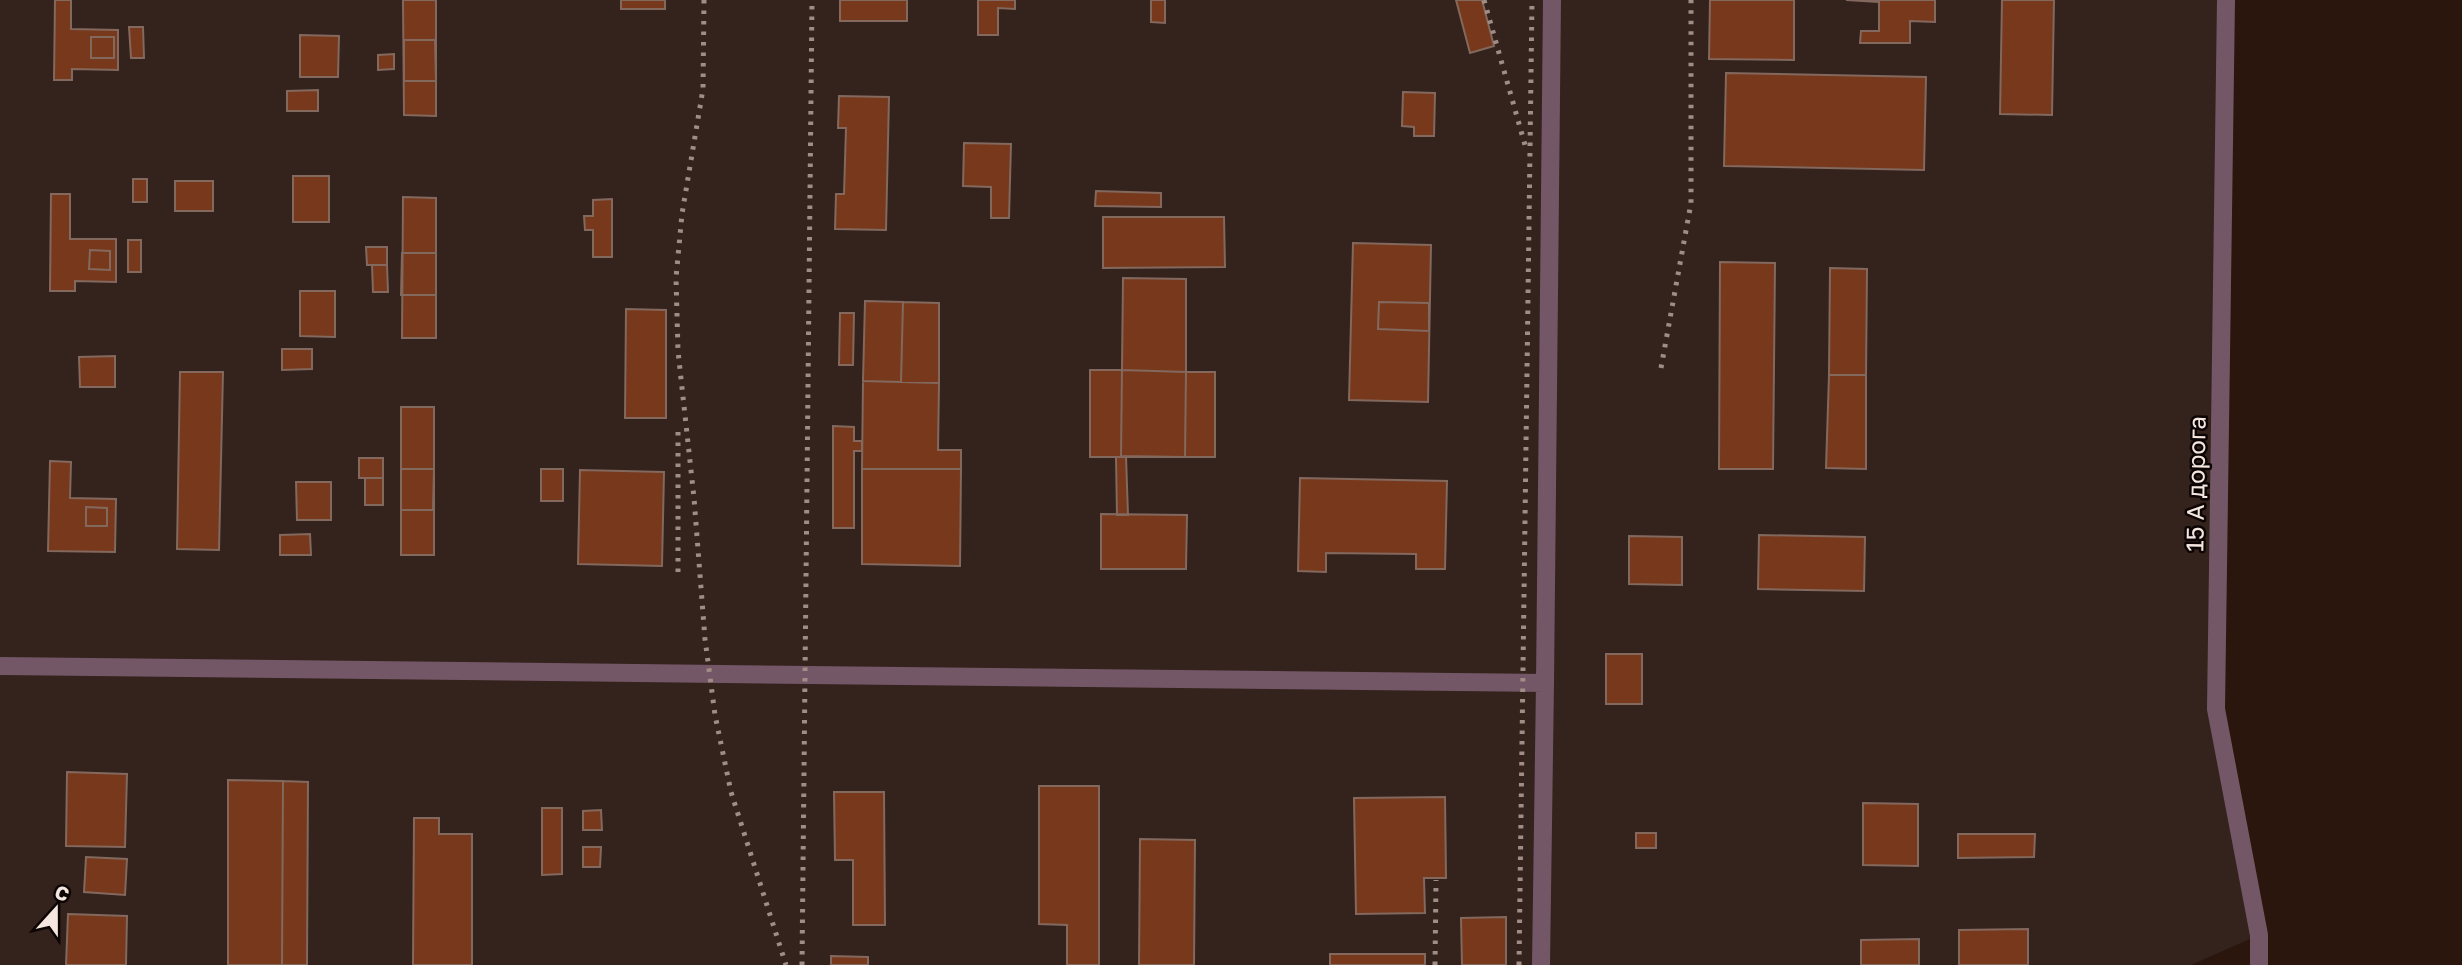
<svg xmlns="http://www.w3.org/2000/svg" width="2462" height="965" font-family="'Golos Text',sans-serif">
  <style>
    .industrial { fill: #34221d }
    .building { fill: #78381c; stroke: #82685d; stroke-width: 2 }
    .lines { fill: none; stroke-linecap: round; stroke-linejoin: round }
    .minor { stroke: #745767; stroke-width: 18 }
    .rail { stroke: #9f8d86; stroke-width: 5; stroke-dasharray: 3.5 7; stroke-linecap: butt }
    .labels { text-anchor: middle; dominant-baseline: central; stroke-width: 5; stroke-linejoin: round; paint-order: stroke }
    .street-label { font-size: 24px; fill: #f5e6e0; stroke: #0d0503 }
  </style>
  <rect width="100%" height="100%" fill="#2b160d"/>
  <path class="industrial" d="M0 0H2226L2216 709 2259 935 2191 965H0Z"/>
  <path class="building" d="M55 0H71V29L118 30V70L72 69V80H54Z
    M403 0H436V116L404 115Z
    M621 0H665V9H621Z
    M840 0H907V21H840Z
    M978 0H1015V9L998 8V35H978Z
    M1151 0H1165V23L1151 22Z
    M1456 0H1482L1494 46 1470 53Z
    M1710 0H1794V60L1709 59Z
    M1846 0H1935V22L1910 21V43H1860L1861 31H1879V2Z
    M2002 0H2054L2052 115 2000 114Z
    M129 27H143L144 58H131Z
    M300 35 339 36 338 77H300Z
    M91 37H114V58H91Z
    M404 40H435L436 81H404Z
    M394 54V69L378 70V55Z
    M1726 73 1926 77 1924 170 1724 166Z
    M318 90V111H287V91Z
    M1403 92 1435 93 1434 136H1414V127L1402 126Z
    M839 96 889 97 886 230 835 229 836 194H844L846 128H838Z
    M964 143 1011 144 1009 218H991V187L963 186Z
    M293 176H329V222H293Z
    M133 179H147V202H133Z
    M175 181H213V211H175Z
    M1096 191 1161 193V207L1095 206Z
    M51 194H70V239H116V282L75 281V291H50Z
    M403 197 436 198V338H402Z
    M612 199V257H593V230H585L584 216H593V200Z
    M1103 217H1224L1225 267 1103 268Z
    M128 240H141V272H128Z
    M1353 243 1431 245 1428 402 1349 400Z
    M366 247H387V265H367Z
    M90 250 110 251V270L89 269Z
    M402 253H436V295H401Z
    M1720 262 1775 263 1773 469H1719Z
    M372 265H387L388 292H373Z
    M1830 268 1867 269 1866 375H1829Z
    M1123 278 1186 279V372H1215V457H1090V370H1122Z
    M300 291H335V337L300 336Z
    M865 301 903 302 901 382 863 381Z
    M903 302 939 303V383L901 382Z
    M1379 302 1429 303V331L1378 329Z
    M626 309 666 310V418H625Z
    M840 313H854L853 365H839Z
    M282 349H312V369L282 370Z
    M115 356V387H80L79 357Z
    M1122 370 1186 372 1185 457 1121 456Z
    M180 372H223L219 550 177 549Z
    M1829 375H1866V469L1826 468Z
    M863 381 939 383 938 450H961V469H862Z
    M401 407H434V555H401Z
    M833 426 854 427V441H862V451H854V528H833Z
    M1126 456 1128 515H1117L1116 457Z
    M359 458H383V478H359Z
    M50 461 71 462 70 498 116 499 115 552 48 551Z
    M401 469H434L433 510H401Z
    M541 469H563V501H541Z
    M862 469H961L960 566 862 564Z
    M580 470 664 472 662 566 578 564Z
    M365 478H383V505H365Z
    M1300 478 1447 481 1445 569H1416V554L1326 553V572L1298 571Z
    M296 482H331V520H297Z
    M86 507 107 508V526H86Z
    M1101 514 1187 515 1186 569H1101Z
    M310 534 311 555H280V535Z
    M1759 535 1865 537 1864 591 1758 589Z
    M1629 536 1682 537V585L1629 584Z
    M1606 654H1642V704H1606Z
    M67 772 127 774 125 847 66 846Z
    M228 780 283 781 282 965H228Z
    M283 781 308 782 307 965H282Z
    M1039 786H1099V965H1067V925L1039 924Z
    M834 792H884L885 925H853V860H835Z
    M1445 797 1446 878H1424L1425 913 1356 914 1354 798Z
    M1863 803 1918 804V866L1863 865Z
    M542 808H562V874L542 875Z
    M601 810 602 830H583V811Z
    M414 818H439V834H472V965H413Z
    M1636 833H1656V848H1636Z
    M1958 834H2035L2034 857 1958 858Z
    M1140 839 1195 840 1194 965H1139Z
    M583 847H601L600 867H583Z
    M86 857 127 859 125 895 84 892Z
    M68 914 127 916 126 965H66Z
    M1506 917V965H1462L1461 918Z
    M2028 929V965H1959V930Z
    M1919 939V965H1861V940Z
    M1330 954H1425V965H1330Z
    M831 956 868 957V965H831Z"/>
  <g class="lines">
    <path class="minor" d="M2226 0 2216 709 2259 935V965
      M0 666 1545 683 1552 0
      M1541 965 1545 683"/>
    <path class="rail" d="M704 0 703 89 682 214 676 278 678 351 694 498 705 639 715 715 731 792 786 965
      M1484 0 1525 145
      M1661 368 1691 203V0
      M678 572V432
      M802 965 812 0
      M1435 965 1436 880
      M1519 965 1532 0"/>
  </g>
  <g class="labels">
    <g class="street-label">
      <text transform="translate(2195 484) rotate(-89)">15 А дорога</text>
    </g>
  </g>
  <g transform="translate(56 909) rotate(21)" stroke="#0d0503" stroke-width="5" paint-order="stroke">
  <path d="M0-5L12 26L0 18L-12 26Z" fill="#f5e6e0"/>
  <text y="-10" font-size="19" font-weight="bold" text-anchor="middle" fill="#f5e6e0">С</text>
  </g>
</svg>
